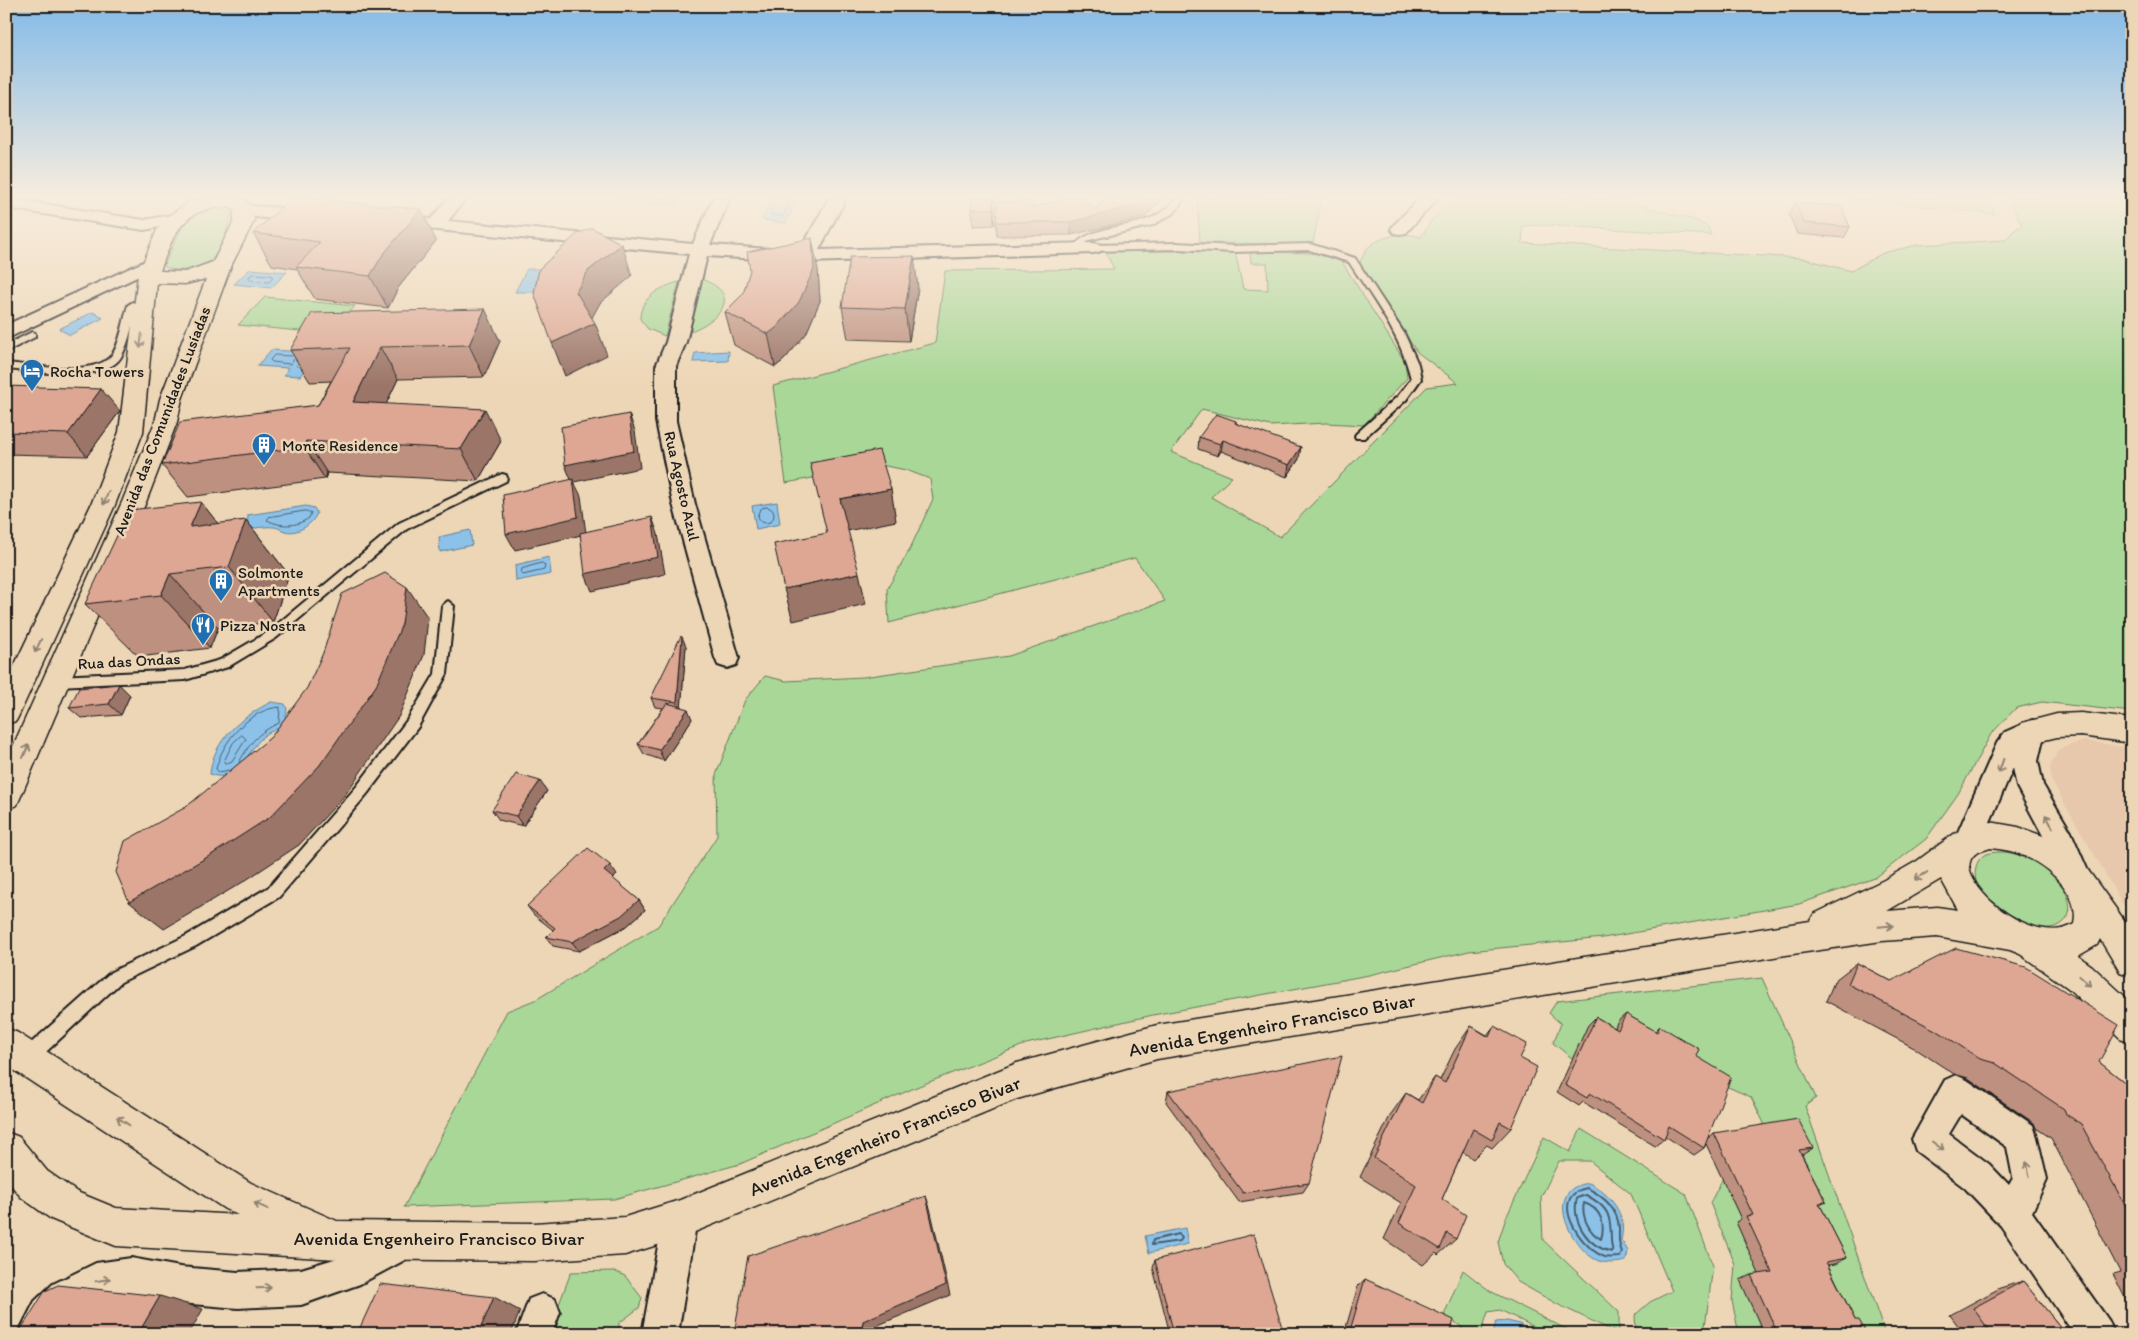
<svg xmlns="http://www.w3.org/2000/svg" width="2138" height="1340" font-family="Itim,sans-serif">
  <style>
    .built { fill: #e8c8ac }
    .green { fill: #a9d797; stroke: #627a5a }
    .water { fill: #8cc2e9; stroke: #5f8097 }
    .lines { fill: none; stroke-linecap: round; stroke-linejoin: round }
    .shore-far1 { stroke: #495e6e; stroke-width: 1 }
    .shore { stroke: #495e6e; stroke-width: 2 }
    .lane-casing { stroke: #1c1c1c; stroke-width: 4 }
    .street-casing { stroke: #1c1c1c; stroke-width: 4 }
    .secondary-casing { stroke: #1c1c1c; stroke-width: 3 }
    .lane { fill: #edd6b6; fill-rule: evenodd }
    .street { fill: #edd6b6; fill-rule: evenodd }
    .secondary { fill: #edd6b6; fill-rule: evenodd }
    .wall { fill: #be907f; stroke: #1c1c1c }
    .shaded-wall { fill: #9b7568; stroke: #1c1c1c }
    .building { fill: #dda794; stroke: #1c1c1c }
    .oneway { stroke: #8f8271 }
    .labels { text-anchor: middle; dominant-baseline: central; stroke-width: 5; stroke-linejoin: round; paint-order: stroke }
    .poi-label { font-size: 16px; fill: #1c1c1c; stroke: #edd6b6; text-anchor: start }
    .street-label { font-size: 16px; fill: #1c1c1c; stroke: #edd6b6 }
    .near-street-label { font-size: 19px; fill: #1c1c1c; stroke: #edd6b6 }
  </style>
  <rect width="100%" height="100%" fill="#edd6b6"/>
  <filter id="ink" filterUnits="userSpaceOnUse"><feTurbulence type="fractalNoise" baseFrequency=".02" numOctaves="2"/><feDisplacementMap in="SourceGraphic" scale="10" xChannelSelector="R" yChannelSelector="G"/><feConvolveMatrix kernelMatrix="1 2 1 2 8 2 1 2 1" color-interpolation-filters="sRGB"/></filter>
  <g filter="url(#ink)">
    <path class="built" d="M2085 741 2132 748V920L2051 780 2050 767 2058 750 2067 746Z"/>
    <path class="green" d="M618 198H681L676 205 616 201Z
      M1197 198H1321L1313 244 1200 243Z
      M1463 198 1617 199 1694 220 1708 227 1711 235 1544 225 1523 226 1522 243 1802 258 1851 271 1883 253 1917 245 2006 240 2012 232 2022 225 2008 198H2132V712L2042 702 2016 708 1991 734 1958 794 1926 839 1875 878 1799 904 1603 938 1469 951 1369 975 1153 1015 1026 1044 919 1086 740 1164 614 1199 404 1207 507 1011 537 999 658 926 717 836 716 775 745 700 765 676 786 681 863 677 1009 656 1165 601 1135 558 889 623 887 589 909 551 933 499 930 479 906 470 881 465 786 483 773 386 935 343 945 271 1114 269 1105 251H1235L1243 289 1268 290 1267 263H1251L1250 251 1326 254 1342 262 1405 362 1407 378 1364 425 1326 423 1270 426 1202 409 1171 452 1232 477 1211 497 1280 537 1427 387 1458 383 1417 352 1360 263C1362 258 1365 249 1370 246 1384 235 1405 232 1421 237 1433 217 1440 207 1463 198Z
      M1850 198H1988L1995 214Z
      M216 209 232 212C229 222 222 249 215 256 204 268 178 275 164 266L185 220 192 214Z
      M701 279C746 295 717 322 688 332Z
      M679 282 665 336 648 329 640 319C640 297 661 287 679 282Z
      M265 297 355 306 330 334 238 325Z
      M2005 852C2024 855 2043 863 2056 878 2078 903 2075 932 2036 928 2033 927 2028 928 2025 927 2019 925 1989 903 1984 898 1974 886 1970 862 1986 854 1991 852 2000 852 2005 852Z
      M1762 978 1816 1098 1805 1106 1885 1334H1851L1814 1267 1834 1264 1751 1097 1721 1084 1618 1022 1610 1038 1573 1059 1553 1043 1561 1024 1549 1013 1557 1001Z
      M1581 1129 1686 1194 1713 1266 1704 1334H1636L1635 1315 1650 1302 1672 1291 1631 1194 1590 1161H1559L1541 1197 1543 1240 1619 1312V1334L1557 1304 1518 1282 1503 1264 1498 1242 1506 1218 1544 1137 1570 1152Z
      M1723 1178 1742 1221 1761 1277 1764 1334H1739L1732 1301 1735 1264 1710 1203Z
      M1463 1270 1490 1291 1576 1334H1548L1500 1310 1488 1312 1481 1334H1460L1462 1327 1444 1315Z
      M614 1271 625 1276 642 1298 639 1308 619 1323 618 1334H548L571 1272Z"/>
    <path class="water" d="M772 200 796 201 786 223 761 220Z
      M250 269 287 272 271 288 234 284Z
      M527 269H556L544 292H515Z
      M93 312 103 318 70 335 59 329Z
      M271 350 307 352 296 366 307 367 300 376 284 375 288 368 257 366Z
      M729 351 728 361 693 362 695 353Z
      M777 502 780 524 756 529 752 506Z
      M306 506 314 508 317 513C313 524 297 535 285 531 281 530 278 527 274 527 265 526 255 528 247 530L248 515Z
      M470 530 472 545 440 552 439 537Z
      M549 557 551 574 516 581 515 565Z
      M271 702 285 704 287 709 284 727C278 729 271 731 266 734 248 748 238 786 210 774 213 739 242 717 271 702Z
      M1589 1183C1610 1194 1628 1214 1621 1240L1628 1251 1626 1261C1617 1263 1608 1264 1599 1261 1572 1251 1540 1188 1589 1183Z
      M1185 1228 1188 1244 1149 1253 1145 1236Z
      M1507 1321 1520 1324 1532 1334H1493L1496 1322Z"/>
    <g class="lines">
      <path class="shore-far1" d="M777 198 770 214 782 217 789 205 787 198
        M253 274 271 275 273 278 269 282 250 280 249 277Z
        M292 356 274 355 270 360 272 362 290 364 294 359
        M758 515a8 8 0 1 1 16 0a8 8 0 1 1-16 0Z
        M306 511 311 513 309 518C296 527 281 527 267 520L269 517Z
        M542 563 545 565 544 570 523 575 521 573 522 569Z
        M242 735 246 739 232 761 225 764 224 761 233 743Z
        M229 770 219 772 216 769C222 741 250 709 280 707L279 723C257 733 251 742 239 762"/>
      <path class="shore" d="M1587 1188C1603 1196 1618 1209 1619 1228 1619 1238 1618 1243 1622 1252L1620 1257C1615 1257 1609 1258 1605 1257 1585 1251 1553 1208 1576 1192 1579 1190 1584 1189 1587 1188Z
        M1586 1195C1609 1207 1611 1216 1611 1240 1611 1245 1613 1248 1612 1252 1588 1247 1571 1222 1577 1198Z
        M1584 1203C1600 1208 1606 1223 1601 1239 1589 1233 1581 1216 1584 1203Z
        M1179 1234 1182 1238 1180 1241 1152 1245 1153 1240Z"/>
      <defs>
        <path id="lane" d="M1176 198H1184L1175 212 1153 225 1089 240 1075 252 1071 249C1096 217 1150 236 1176 198Z
          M1177 243 1234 246 1310 244 1355 258 1404 333 1418 364 1421 379 1406 400 1364 438H1356L1355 436 1356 434 1398 396 1411 379C1401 335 1373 299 1349 262L1309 250 1234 252 1177 249 1093 251 1089 248 1093 245Z
          M133 302 138 305C132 321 130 342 121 357 104 384 34 371 6 369V363C31 365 93 377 111 356 120 346 124 318 128 305Z
          M32 332 35 333V337L6 352V345Z
          M502 474 506 475 507 478 506 481 407 529 276 638 228 667 185 680 57 686 53 685 51 681 53 677 57 676 185 670 220 660 268 632 399 523Z
          M448 601 454 606 447 674 418 727 367 794 279 897 196 946 121 982 33 1064 27 1066 21 1064 19 1058 21 1052 111 972 186 936 269 887 357 786 408 719 435 674 442 606Z"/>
        <path id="street" d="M6 198 144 220 177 214 183 215 186 219 183 223 144 230 6 208Z
          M449 198H466L448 221 693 244 713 198H730L710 245 800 251 829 198H846L819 250 1093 243 1099 244 1102 248 1099 252 1093 253 806 262 707 256 686 342 676 366V421L695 504 739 658 736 665 727 668 718 665 715 658 673 504 656 421V366L666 342 689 254 395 226 389 225 386 221 389 217 395 216 431 219Z
          M1420 198H1438L1406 233 1400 234 1394 233 1391 229 1394 225Z
          M243 203 253 206 310 210 316 211 319 215 316 219 310 220C294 219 243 221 234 208L237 204Z
          M152 258 158 259 161 263 158 267 6 339V325Z
          M2032 720 2041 723 2045 731 2038 761 2043 785 2071 832 2091 878 2087 887 2077 891 2067 887 2049 847 2017 787 2013 768 1978 850 1968 853 1958 850 1954 841 1997 743 2005 732Z
          M1956 1075 1967 1080 2033 1125 2037 1137 2047 1179 2032 1212 2109 1321 2114 1334H2074L2001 1226 1965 1188 1916 1151 1912 1139 1945 1080ZM1961 1114 2007 1147 2013 1178 2009 1185 1989 1164 1949 1134Z
          M680 1202 692 1207 697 1219 678 1334H642L663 1219 668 1207Z
          M402 1226 414 1231 419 1243 414 1255 360 1284 301 1305 238 1308 180 1303 131 1294 100 1298 79 1310 61 1327 56 1334H18L35 1301 53 1284 96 1263 131 1258 180 1267 238 1272 301 1269 341 1257Z
          M542 1294 555 1299 560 1312 552 1334H516L529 1299Z"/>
        <path id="secondary" d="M205 198H242L253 208 254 221 231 266 182 399 177 422 146 502 21 796 17 805 6 809V762L122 502 155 422 160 399 206 279 185 284 157 283 143 432 115 505 20 713 16 721 6 724V683L91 505 119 432 138 275 157 230 170 215 191 201ZM228 206 234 210V221L213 262 185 272 160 271C169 247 177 218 205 210 212 207 221 207 228 206Z
          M2081 713 2132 719V743L2081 736 2057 737 2032 743 2022 739 2018 731 2022 723 2057 714Z
          M1990 822 2018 827 2046 837 2063 847 2082 862 2132 931V976L2120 972 2100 939 2097 945 2078 956 2092 966 2132 1003V1042L2120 1038 2068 988 2020 954 2010 950 1937 937 1882 941 1786 955 1157 1059 1017 1099 680 1238 625 1255 534 1261 338 1259 116 1246 51 1219 21 1197 6 1179V1132L19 1137 47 1171 77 1192 116 1208 238 1215 225 1209 6 1065V1028L18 1033 251 1183 337 1221 534 1223 625 1217 680 1200 1017 1063 1157 1025 1810 921 1814 914 1884 880 1917 861 1954 834ZM1990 848C1999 849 2008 850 2017 853 2045 863 2081 892 2074 924 2033 951 1947 877 1975 854 1979 851 1986 850 1990 848ZM1941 879 1958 910 1937 907 1887 911Z"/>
      </defs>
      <use href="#lane" class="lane-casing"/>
      <use href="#street" class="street-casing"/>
      <use href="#secondary" class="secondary-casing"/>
      <use href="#lane" class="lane"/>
      <use href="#street" class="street"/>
      <use href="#secondary" class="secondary"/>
    </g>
    <path class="wall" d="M1107 198H1163L1145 217 1071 235 997 236 996 222 1031 208 1094 210Z
      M1795 203 1850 227 1844 238 1797 234 1789 214Z
      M994 206V225L973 226 972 209Z
      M421 209 436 241 398 288 388 308 315 299 297 269 272 265 253 233Z
      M818 270 820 301 806 334 784 360 775 367 734 345 725 312Z
      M918 288 909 341 848 339 842 307Z
      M500 341 484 377 398 379 386 404 501 441 478 481 327 473 325 479 188 497 162 465 318 405 331 381 310 382 290 350Z
      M6 386 120 411 87 456 6 454Z
      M1236 421V423L1299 459 1287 477 1221 451 1218 456 1198 449 1199 437Z
      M201 502 218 524 246 520 289 575 273 622 218 628 210 648 139 657 85 604Z
      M686 646 681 707 692 719 664 761 644 754 638 744 663 708 655 707 651 698Z
      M119 684 130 695 121 715 81 718 69 708Z
      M547 791 523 826 499 820 492 810Z
      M617 875 612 879 639 900 645 910 627 926 579 951 553 946 546 937 553 930 534 915 527 906Z
      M1857 963 1891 981 2099 1062 2132 1088V1312L2113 1274 2120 1272 2051 1138 2036 1128 2034 1123 1968 1078 1954 1074 1916 1049 1826 1001 1835 980Z
      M1626 1014 1655 1031 1660 1026 1696 1056 1708 1138 1714 1133 1813 1148 1802 1155 1826 1202 1820 1205 1847 1258 1835 1264 1828 1265 1855 1320 1867 1334H1764L1740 1280 1751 1275 1759 1274 1736 1222 1741 1219 1706 1144 1704 1148 1694 1155 1665 1136 1664 1139 1655 1146 1583 1102 1579 1106 1557 1092 1588 1025 1596 1017 1615 1028 1617 1022Z
      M1471 1026 1487 1035 1494 1026 1520 1058 1511 1128 1492 1148 1487 1145 1473 1159 1463 1152 1442 1199 1456 1239 1438 1255 1436 1253 1423 1265 1384 1239 1401 1203 1360 1177 1391 1114 1406 1093 1418 1100 1435 1077 1440 1080 1455 1049Z
      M1168 1091 1309 1183 1303 1192 1239 1202 1166 1102Z
      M1155 1260 1284 1334H1170L1153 1268Z
      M1365 1279 1450 1334H1344L1358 1286Z
      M2023 1281 2066 1334H1964L1950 1315 2000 1288Z"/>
    <path class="shaded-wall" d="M993 198H994V225Z
      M1151 198H1163L1145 217 1071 235V222Z
      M421 209 436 241 398 288 388 308 370 276 382 256Z
      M812 238 818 270 820 301 806 334 784 360 775 367 768 334Z
      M622 244 632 276 600 303 588 325 576 292 588 271Z
      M914 256 918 288 909 341 905 309Z
      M485 309 500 341 484 377 469 345Z
      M595 323 607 355 565 376 552 343Z
      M380 347 398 379 372 434 353 402Z
      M101 389 120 411 87 456 68 434Z
      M485 409 501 441 478 481 461 449Z
      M629 414 635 431 640 468 574 482 581 496 586 534 515 550 506 534 572 482 565 465Z
      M1223 440 1221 451 1218 456 1220 444Z
      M306 441 327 473 325 479 304 447Z
      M1301 447 1299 459 1287 477 1289 465Z
      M891 489 896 521 847 531 840 499Z
      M201 502 236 546 246 520 289 575 273 622 229 567 190 527Z
      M652 517 658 534 665 574 592 591 585 574Z
      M859 573 866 604 793 621 784 589Z
      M170 574 218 628 210 648 161 595Z
      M407 587 428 618 424 655 399 716 345 795 299 845 243 882 164 929 129 902Z
      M682 637 686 646 681 710 677 702Z
      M119 684 130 695 121 715 109 704Z
      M688 709 692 719 664 761 659 750Z
      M540 781 547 791 523 826 516 816Z
      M610 865 617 875 610 881 604 871Z
      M639 900 645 910 627 926 579 951 572 942Z
      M926 1196 930 1208 950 1295 869 1329V1334H861L863 1321Z
      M160 1296 203 1309 189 1334H138Z
      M494 1297 520 1311 511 1334H478Z"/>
    <path class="building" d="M292 198H300L421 209 382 256 370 276 296 267 320 242 253 233Z
      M972 198H993V209H972Z
      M1069 198H1084L1094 210 1107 198H1151L1146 203 1071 222H996L997 202H1031V208Z
      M1795 203 1841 206 1850 227 1804 223Z
      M592 228 622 244 588 271 576 292 595 323 552 343 534 293 539 269 577 234Z
      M812 238 814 269 799 302 776 328 768 334 725 312 743 294 750 270 747 252Z
      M914 256 905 309 842 307 850 257Z
      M485 309 469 345 380 347 353 402 485 409 461 449 306 441 304 447 162 465 180 422 318 405 350 348 290 350 312 313Z
      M6 386 101 389 68 434 6 432Z
      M629 414 634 451 565 465 561 427Z
      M1216 414 1236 421 1235 423 1301 447 1289 465 1223 440 1220 444 1199 437Z
      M879 450 891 489 840 499 859 573 784 589 774 544 827 533 810 463Z
      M573 479 578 517 506 534 503 495Z
      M201 502 190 527 246 520 229 567 170 574 161 595 85 604 129 510Z
      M652 517 658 557 585 574 580 533Z
      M385 573 407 587 402 624 376 686 319 766 270 817 211 855 129 902 116 872 125 841 186 807 271 737 307 688 323 653 342 594Z
      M681 636 682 637 677 702 651 698Z
      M119 684 109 704 69 708 79 688Z
      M667 703 688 709 659 750 638 744Z
      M516 774 540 781 516 816 492 810Z
      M588 848 610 865 604 871 639 900 621 916 572 942 546 937 555 928 527 906Z
      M1956 948 2026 967 2119 1025 2099 1062 2132 1088V1218L2081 1124 2066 1114 2064 1109 1995 1063 1980 1059 1941 1033 1848 984 1857 963 1891 981Z
      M1626 1014 1657 1032 1660 1026 1699 1049 1696 1056 1731 1077 1704 1148 1669 1126 1664 1139 1590 1093 1587 1098 1565 1085 1596 1017 1618 1030Z
      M1471 1026 1489 1037 1494 1026 1527 1044 1520 1058 1537 1067 1511 1128 1500 1122 1492 1140 1473 1129 1442 1199 1466 1215 1456 1239 1447 1233 1440 1249 1399 1223 1416 1185 1374 1158 1406 1093 1422 1103 1435 1077 1445 1083Z
      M1342 1056 1309 1183 1243 1193 1168 1091Z
      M1798 1119 1813 1148 1799 1150 1826 1202 1819 1203 1847 1258 1826 1262 1855 1320H1859L1867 1334H1778L1751 1275 1772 1272 1746 1216 1753 1215 1714 1133Z
      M926 1196 946 1285 863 1321 861 1334H734L748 1256Z
      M1254 1234 1284 1334H1174L1155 1260Z
      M1365 1279 1454 1320 1450 1334H1349Z
      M2023 1281 2066 1334H1992L1973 1308Z
      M380 1284 494 1297 478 1334H357Z
      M58 1285 160 1296 138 1334H18L45 1291Z"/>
    <defs><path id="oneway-shaft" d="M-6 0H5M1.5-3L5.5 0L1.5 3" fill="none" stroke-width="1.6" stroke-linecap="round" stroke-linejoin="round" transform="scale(1.25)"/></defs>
    <g class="oneway">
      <use href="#oneway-shaft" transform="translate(141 341) rotate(96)"/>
      <use href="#oneway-shaft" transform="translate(106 498) rotate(111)"/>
      <use href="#oneway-shaft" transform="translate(38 646) rotate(115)"/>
      <use href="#oneway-shaft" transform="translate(26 751) rotate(-66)"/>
      <use href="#oneway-shaft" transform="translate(2001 766) rotate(109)"/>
      <use href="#oneway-shaft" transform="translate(2049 821) rotate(-120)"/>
      <use href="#oneway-shaft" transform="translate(1921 876) rotate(149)"/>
      <use href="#oneway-shaft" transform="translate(1886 926) rotate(-5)"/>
      <use href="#oneway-shaft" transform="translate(2085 981) rotate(42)"/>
      <use href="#oneway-shaft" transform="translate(123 1121) rotate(-147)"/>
      <use href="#oneway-shaft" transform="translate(1938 1146) rotate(37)"/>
      <use href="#oneway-shaft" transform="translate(2028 1169) rotate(-102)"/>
      <use href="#oneway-shaft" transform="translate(261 1206) rotate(-156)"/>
      <use href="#oneway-shaft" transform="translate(103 1280) rotate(-10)"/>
      <use href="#oneway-shaft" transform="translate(264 1288) rotate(-2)"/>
    </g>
  </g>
  <linearGradient id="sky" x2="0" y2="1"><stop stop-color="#83bae8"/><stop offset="0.51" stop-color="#f7edde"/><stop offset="1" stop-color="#f7edde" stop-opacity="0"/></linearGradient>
  <rect width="2138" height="386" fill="url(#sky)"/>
  <defs>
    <symbol id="hotel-pin" viewBox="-11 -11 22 30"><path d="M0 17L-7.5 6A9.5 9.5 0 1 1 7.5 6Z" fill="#1f6fb2" stroke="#edd6b6"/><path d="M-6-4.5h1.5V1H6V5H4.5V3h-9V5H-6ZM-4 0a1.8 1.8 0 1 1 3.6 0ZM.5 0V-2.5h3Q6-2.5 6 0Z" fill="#fff"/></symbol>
    <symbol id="building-pin" viewBox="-11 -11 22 30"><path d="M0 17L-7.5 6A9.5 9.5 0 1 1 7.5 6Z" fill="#1f6fb2" stroke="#edd6b6"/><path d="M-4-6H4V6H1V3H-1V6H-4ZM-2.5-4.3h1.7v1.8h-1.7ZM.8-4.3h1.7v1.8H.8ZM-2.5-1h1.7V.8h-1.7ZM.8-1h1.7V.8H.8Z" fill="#fff"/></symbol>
    <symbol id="restaurant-pin" viewBox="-11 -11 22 30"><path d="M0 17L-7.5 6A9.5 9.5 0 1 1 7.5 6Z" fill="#1f6fb2" stroke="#edd6b6"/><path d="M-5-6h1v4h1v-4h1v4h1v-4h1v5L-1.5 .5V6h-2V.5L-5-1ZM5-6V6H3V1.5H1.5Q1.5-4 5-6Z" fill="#fff"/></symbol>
  </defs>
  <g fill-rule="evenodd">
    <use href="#hotel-pin" x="18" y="357" width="28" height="38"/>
    <use href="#building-pin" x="250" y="431" width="28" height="38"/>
    <use href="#building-pin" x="207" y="567" width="28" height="38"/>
    <use href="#restaurant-pin" x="189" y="611" width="28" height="38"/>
  </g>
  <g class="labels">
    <g class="poi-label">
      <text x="50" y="371">Rocha Towers</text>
      <text x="282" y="445">Monte Residence</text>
      <text x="238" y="572">Solmonte<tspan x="238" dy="18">Apartments</tspan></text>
      <text x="220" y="625">Pizza Nostra</text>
    </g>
    <g class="street-label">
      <text transform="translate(162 421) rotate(-69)">Avenida das Comunidades Lusíadas</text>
      <text transform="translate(682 486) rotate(77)">Rua Agosto Azul</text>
      <text transform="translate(129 661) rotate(-3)">Rua das Ondas</text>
    </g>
    <g class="near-street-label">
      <text transform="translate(1272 1025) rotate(-10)">Avenida Engenheiro Francisco Bivar</text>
      <text transform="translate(885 1136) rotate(-22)">Avenida Engenheiro Francisco Bivar</text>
      <text x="439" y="1238">Avenida Engenheiro Francisco Bivar</text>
    </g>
  </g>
  <rect width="2138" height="1340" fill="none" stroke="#edd6b6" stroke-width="25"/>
  <rect x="12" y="12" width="2113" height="1315" fill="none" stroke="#1c1c1c" stroke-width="2" filter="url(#ink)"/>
</svg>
